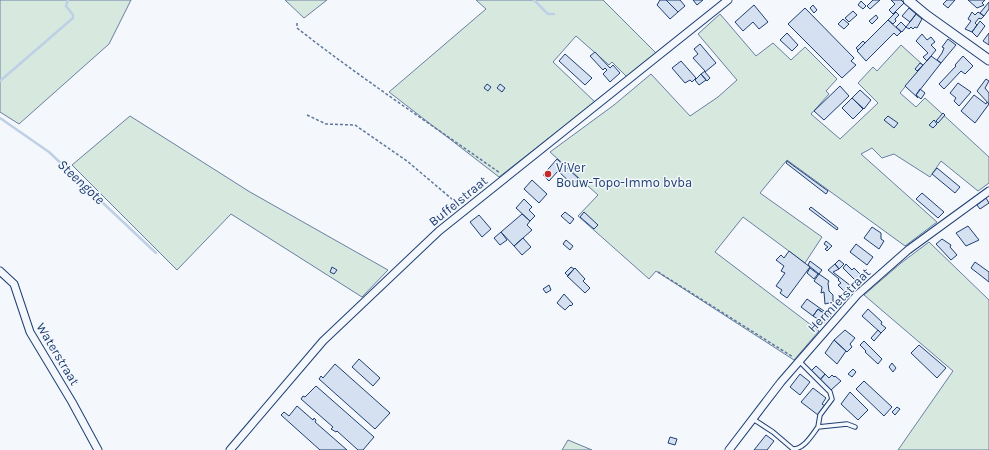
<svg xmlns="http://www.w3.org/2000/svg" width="989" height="450" font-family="Karla,sans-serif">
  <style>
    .green { fill: #d7e8df; stroke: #687fa3 }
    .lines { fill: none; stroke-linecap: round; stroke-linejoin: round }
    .stream { stroke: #bed0e5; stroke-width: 2.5 }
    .building { fill: #d5e0f0; stroke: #1d3f73 }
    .service-casing { stroke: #1d3f73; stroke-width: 5.5 }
    .minor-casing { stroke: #1d3f73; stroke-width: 9 }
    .tertiary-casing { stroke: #1d3f73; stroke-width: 11 }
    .path { stroke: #5e769c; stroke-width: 1.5; stroke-dasharray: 3 2; stroke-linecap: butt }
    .service { stroke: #f4f7fb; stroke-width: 3.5 }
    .minor { stroke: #f4f7fb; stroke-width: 7 }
    .tertiary { stroke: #f4f7fb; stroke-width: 9 }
    .poi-dot { fill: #c62828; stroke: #f4f7fb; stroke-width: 1.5 }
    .labels { text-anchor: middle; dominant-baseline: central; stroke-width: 3; stroke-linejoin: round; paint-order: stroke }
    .poi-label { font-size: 13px; fill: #1d3f73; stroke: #f4f7fb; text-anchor: start }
    .street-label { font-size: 13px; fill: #1d3f73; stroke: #f4f7fb }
    .water-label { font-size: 14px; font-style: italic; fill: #1d3f73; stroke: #f4f7fb }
  </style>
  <rect width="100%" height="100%" fill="#f4f7fb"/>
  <path class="green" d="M0 0H131L109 44 19 124 0 112Z
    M285 0H327L304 18Z
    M476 0H603L656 53 627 77 612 62 609 65 576 36 553 62 595 102 499 177 389 92 486 9Z
    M720 14 756 56 773 43 791 60 805 47 837 79 826 91 829 94 811 114 840 139 878 103 858 83 873 67 877 71 901 45 923 65 900 93 916 107 925 98 989 157V183L978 191 941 161 930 177 894 154 882 158 872 148 861 154 937 222 905 246 787 160 760 193 822 237 805 263 743 217 715 252 819 331 794 360 656 271 649 279 578 216 598 195 550 152 614 105 651 74 690 116 718 97 737 80 698 34Z
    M130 116 250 192 388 270 362 297 231 214 177 270 72 165Z
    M929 242 989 300V450H898L953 371 864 295 901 263Z
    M568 440 592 450H562Z"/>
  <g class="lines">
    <path class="stream" d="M534 0 548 14H554
      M0 81 73 18V15L66 6 68 0
      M0 118 49 152 156 253"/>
  </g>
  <path class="building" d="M660 0H666L678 12 670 19 657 5Z
    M666 0H680L685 6 678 12Z
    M693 0H703L697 5Z
    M873 0H880L870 9 867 6Z
    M891 0H901L904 3 893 14 889 10 895 4Z
    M947 0H955L948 8 943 4Z
    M968 0H985L982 3 984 5 977 8Z
    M861 1 866 6 863 9 858 5Z
    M989 2V9L984 16 980 13Z
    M754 5 768 22 759 29 753 22 743 31 735 22Z
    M813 5 817 10 814 13 810 8Z
    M805 8 854 58 851 61 856 65 842 78 788 24Z
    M909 8 916 14 910 22 902 16Z
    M853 11 857 15 849 22 845 18Z
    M896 12 899 15 895 19 896 21 893 24 888 20Z
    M972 12 975 15 978 12 984 16 981 19 979 18 975 23 977 25 972 32 965 29 971 21 968 19Z
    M916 14 922 19 917 28 915 27 913 29 911 27 909 29 906 27Z
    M876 15 878 18 872 24 869 21Z
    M843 19 849 24 844 29 838 24Z
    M888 20 901 32 897 36 894 33 866 61 857 51Z
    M980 21 985 26 977 37 972 32Z
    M901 22 906 27 902 32 896 27Z
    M787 33 798 45 792 51 780 40Z
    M989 33V45L983 41Z
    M922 34 927 40 931 37 935 42 931 45 936 50 927 61 923 57 928 53 916 41Z
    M948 39 956 45 941 63 937 60 942 53 944 48 942 47Z
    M863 41 865 43 858 50 856 48Z
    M700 44 716 63 705 72 710 78 707 81 701 74 705 71 693 58 698 54 694 49Z
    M595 52 610 68 613 65 620 73 610 82 603 74 607 70 605 68 603 70 590 56Z
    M565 54 592 78 585 85 559 61Z
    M931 56 941 63 916 95 918 98 905 86Z
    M963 56 973 66 965 74 961 71 944 89 939 84 956 66 955 65Z
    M681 61 696 78 692 82 690 80 685 83 672 68Z
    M920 63 923 65 917 71 915 69Z
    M701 74 706 80 699 85 695 80Z
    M986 79 989 81 985 88 989 93V104L977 91Z
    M958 83 971 92 959 106 954 101 956 98 950 93Z
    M487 84 491 87 488 91 484 88Z
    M500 84 505 88 502 92 497 88Z
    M840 86 849 96 824 120 814 111Z
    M920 89 925 93 921 99 916 95Z
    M860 90 871 100 864 109 852 98Z
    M974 95 986 104 987 102 989 104 975 123 961 111Z
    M852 98 863 109 853 119 842 108Z
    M943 113 945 115 938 123 936 121Z
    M888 116 898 123 894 128 884 120Z
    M934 120 937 124 933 128 929 125Z
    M557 159 578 178 573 185 558 171 549 181 543 175Z
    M787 161 828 191 826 194 786 163Z
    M937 168 960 187 955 193 932 174Z
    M532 180 547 194 539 203 524 189Z
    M922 193 944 212 938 218 916 199Z
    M986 198 989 203 980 209 977 205Z
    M524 199 532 207 529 210 535 216 530 221 516 208Z
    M811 207 838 228 837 230 809 209Z
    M565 212 574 219 570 224 561 216Z
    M584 212 598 225 594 229 580 217Z
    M522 214 530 221 527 225 532 230 514 246 501 232Z
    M479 215 491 229 482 237 470 222Z
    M968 226 979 240 966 246 956 233Z
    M872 227 881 233V239L884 241 879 249 864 238Z
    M501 232 507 240 500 245 494 238Z
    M523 238 531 247 522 255 514 246Z
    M942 239 951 245 950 247 957 255 951 260 936 244Z
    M566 240 573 246 570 250 563 244Z
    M826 241 832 246 827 251 825 249 828 247 824 244Z
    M856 244 873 257 867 265 850 252Z
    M789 251 810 267 787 298 780 293 782 290 776 286 785 273 781 271 784 266 776 260 781 255 784 258Z
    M839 260 844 264 839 269 835 264Z
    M810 261 822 270 819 274 808 265Z
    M975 262 989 272V282L971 268Z
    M835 264 839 269 833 272 851 286 845 292 838 285 841 283 838 280 839 279 828 270Z
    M846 264 852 270 854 268 862 276 856 281 843 268Z
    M332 267 337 270 334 274 330 272Z
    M571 267 574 269 568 276 565 273Z
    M575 268 585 279 583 281 590 288 585 293 567 276Z
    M810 268 818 274 814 279 807 273Z
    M819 274 829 281 828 283 829 291 833 295V302L825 304 824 292 821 293 822 287 814 281Z
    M549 285 551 290 546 293 543 289Z
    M564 294 573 304 571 306 570 305 565 310 557 303Z
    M807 299 831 316 829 317 818 309 813 316 801 307Z
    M818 309 829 317 824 323 813 316Z
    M868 309 882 322 881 324 886 328 881 333 862 316Z
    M845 330 855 338 850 344 852 347 847 352 834 340Z
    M878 330 881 333 874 341 871 338Z
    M834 340 846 351 837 364 825 353Z
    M864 341 882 359 878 364 865 352 866 351 860 345Z
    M919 345 946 368 937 378 911 353Z
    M359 359 380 378 373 386 352 367Z
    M892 363 896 368 893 372 889 367Z
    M335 364 390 413 375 429 319 379 321 376 323 378Z
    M816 366 825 374 820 380 811 371Z
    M853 369 856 372 852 377 848 374Z
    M800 374 810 382 800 395 790 387Z
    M825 374 829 378 832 375 834 377 835 376 841 381 831 390 820 380Z
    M864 381 892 407 884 416 856 389Z
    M316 386 374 437 363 450H358L337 431 336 432 331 429 333 427 301 399 303 396 305 397Z
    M813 388 826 398 822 404 825 406 818 415 801 402Z
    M850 392 868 410 858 420 841 404Z
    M297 406 313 420 314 418 316 420 315 422 347 450H320L281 415 284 412 289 416Z
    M897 407 900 409 895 415 892 412Z
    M766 435 774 441 767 450H754Z
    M670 437 677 439 675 445 668 443Z"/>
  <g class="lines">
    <defs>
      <path id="service" d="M799 361 830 392 832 399 820 415 818 427
        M753 419 773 432 793 449C804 449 812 435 818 427L847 424 855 427"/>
      <path id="minor" d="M0 271 14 284 30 332 72 402 98 450
        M230 450 323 341 439 231 728 0
        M729 450 781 382 857 295 908 250 989 191"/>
      <path id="tertiary" d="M908 0 926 15 989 60"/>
    </defs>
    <use href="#service" class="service-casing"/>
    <use href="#minor" class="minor-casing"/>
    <use href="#tertiary" class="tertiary-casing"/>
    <path class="path" d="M297 23V28C362 79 432 125 500 173
      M307 115 326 124 355 125 407 161 459 205
      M658 272 793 357"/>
    <use href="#service" class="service"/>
    <use href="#minor" class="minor"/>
    <use href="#tertiary" class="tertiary"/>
  </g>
  <circle class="poi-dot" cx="548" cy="174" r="4"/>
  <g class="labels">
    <g class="poi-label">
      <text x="556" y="167">ViVer<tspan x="556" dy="15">Bouw-Topo-Immo bvba</tspan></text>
    </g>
    <g class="street-label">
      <text transform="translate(458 201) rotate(-39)">Buffelstraat</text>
      <text transform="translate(839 300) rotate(-46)">Hermietstraat</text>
      <text transform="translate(58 354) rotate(59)">Waterstraat</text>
    </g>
    <g class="water-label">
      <text transform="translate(81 182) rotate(43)">Steengote</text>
    </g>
  </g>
</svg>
